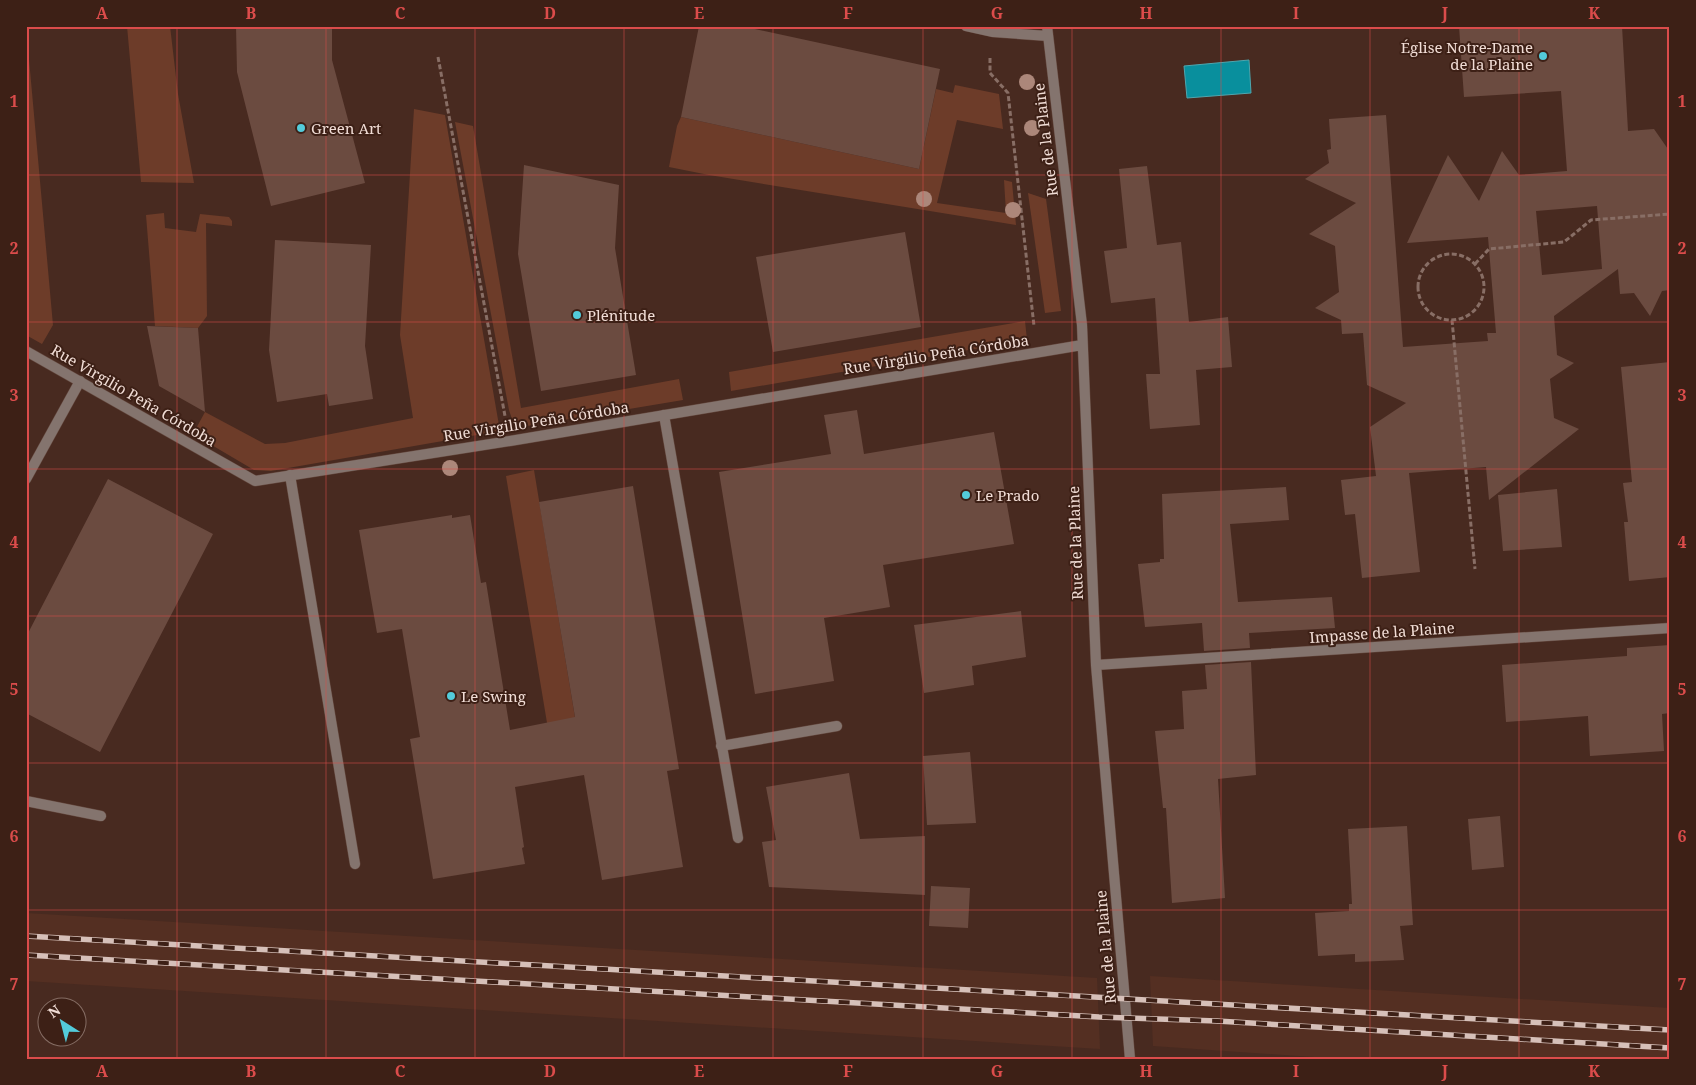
<svg xmlns="http://www.w3.org/2000/svg" width="1696" height="1085" font-family="'Noto Serif',serif">
  <style>
    .built { fill: #542f22 }
    .green { fill: #6d3c29 }
    .water { fill: #098f9d; stroke: #4fa6ae }
    .building { fill: #6b4b40; fill-rule: evenodd }
    .lines { fill: none; stroke-linecap: round; stroke-linejoin: round }
    .service-casing { stroke: #63473d; stroke-width: 11 }
    .minor-casing { stroke: #63473d; stroke-width: 11 }
    .path { stroke: #886e65; stroke-width: 3; stroke-dasharray: 5 2.5; stroke-linecap: butt }
    .service { stroke: #84746e; stroke-width: 10 }
    .minor { stroke: #84746e; stroke-width: 10 }
    .rail-casing { stroke: #d6c0b9; stroke-width: 5.5 }
    .rail { stroke: #3d2016; stroke-width: 4; stroke-dasharray: 11; stroke-linecap: butt }
    .tree { fill: #ac877a }
    .grid { fill: none; stroke: #db4c4b; stroke-width: 1; stroke-opacity: 0.55 }
    .poi-dot { fill: #53cbda; stroke: #3d2016; stroke-width: 2 }
    .labels { text-anchor: middle; dominant-baseline: central; stroke-width: 4; stroke-linejoin: round; paint-order: stroke }
    .poi-label { font-size: 15px; fill: #f1ddd6; stroke: #3d2016; text-anchor: start }
    .street-label { font-size: 15px; fill: #f1ddd6; stroke: #3d2016 }
    .neatline { fill: none; stroke: #db4c4b; stroke-width: 2 }
    .grid-label { font-size: 16px; text-anchor: middle; font-weight: bold; fill: #db4c4b }
  </style>
  <rect width="100%" height="100%" fill="#482a20"/>
  <path class="built" d="M26 913 1097 978 1100 1049 26 981Z
    M1150 976 1670 1008V1059H1343L1153 1046Z"/>
  <path class="green" d="M26 26 53 325 42 344 26 335Z
    M127 26H170L178 94 194 183 141 182Z
    M955 85 999 94 1003 129 957 120 937 203 1006 213 1004 180 1012 182 1016 225 709 175 669 167 677 126 681 117 919 169 936 89 953 93Z
    M414 109 445 115 500 431 271 471 254 470 193 434 205 412 265 444 285 443 413 418 400 335Z
    M455 122 473 126 521 408 679 379 683 400 515 428 509 410Z
    M1028 193 1046 199 1061 311 1045 313Z
    M164 213 165 228 196 232 200 214 229 217 232 221V226L206 223 207 316 198 328 155 326 146 215Z
    M1025 321 1027 340 731 391 729 372Z
    M534 470 583 766 555 771 506 476Z"/>
  <path class="water" d="M1249 60 1251 93 1187 98 1184 66Z"/>
  <path class="building" d="M236 26H332V60L365 183 271 206 237 72Z
    M699 26H741L940 69 919 169 681 117Z
    M1459 26H1622L1628 131 1654 129 1670 152V290L1662 291 1650 316 1634 293 1620 294 1618 269 1554 316 1557 355 1574 363 1550 379 1554 418 1579 429 1489 500 1486 467 1409 473 1420 572 1362 578 1355 514 1345 515 1341 480 1376 476 1370 427 1406 403 1367 385 1363 333 1342 334 1341 320 1315 308 1339 292 1335 246 1309 234 1356 203 1305 179 1329 163 1327 150 1331 149 1329 119 1386 115 1403 347 1488 341 1487 333H1496L1488 237 1407 243 1448 155 1479 201 1502 151 1519 175 1567 171 1561 91 1464 97ZM1597 206 1602 269 1542 275 1536 211Z
    M524 165 619 185 615 248 636 375 541 391 518 254Z
    M1147 166 1157 245 1181 242 1189 322 1228 317 1232 367 1196 370 1200 425 1150 429 1146 374H1160L1155 298 1111 303 1104 251 1127 248 1119 169Z
    M905 232 921 327 773 352 756 257Z
    M275 240 371 245 365 346 373 399 329 406 327 394 277 402 269 350Z
    M147 326 198 328 205 412 159 386Z
    M1670 362V577L1629 581 1624 522H1628L1623 483 1632 482 1621 367Z
    M857 410 864 454 994 432 1014 544 883 565 890 607 824 618 834 681 755 694 719 472 831 454 824 415Z
    M108 479 213 534 100 752 26 713V637Z
    M633 486 679 769 667 771 683 867 602 880 584 775 515 787 524 847 522 848 525 864 433 879 410 739 420 737 402 629 377 633 359 530 452 515V518L470 515 481 583 486 582 510 730 575 717 539 502Z
    M1286 487 1289 520 1230 524 1238 602 1332 597 1335 628 1249 633 1250 648 1204 651 1202 623 1145 627 1138 564 1160 562V559H1164L1162 494Z
    M1557 489 1562 547 1503 551 1498 495Z
    M1021 611 1026 657 972 666 974 685 924 693 914 625Z
    M1670 645V713L1662 714 1664 751 1590 756 1588 716 1506 722 1502 665 1627 656V648Z
    M1251 662 1256 775 1218 779 1225 898 1172 903 1166 808H1163L1155 731 1184 729 1182 691 1207 689 1205 665Z
    M970 752 976 823 927 825 923 756Z
    M849 773 860 839 925 836V895L769 887 762 842 776 840 766 787Z
    M1500 816 1504 867 1472 870 1468 819Z
    M1407 826 1413 925 1400 926 1404 960 1355 962V954L1318 956 1315 913 1349 911V904H1352L1348 829Z
    M931 886 970 888 968 928 929 926Z"/>
  <g class="lines">
    <defs>
      <path id="service" d="M664 415 738 838
        M290 475 355 864
        M26 479 80 381
        M721 746 837 726"/>
      <path id="minor" d="M966 26 993 32 1048 36
        M1047 26 1082 325 1096 665 1130 1059
        M26 351 255 481 510 441 1082 345
        M1096 665 1670 628
        M26 801 101 816"/>
    </defs>
    <use href="#service" class="service-casing"/>
    <use href="#minor" class="minor-casing"/>
    <path class="path" d="M438 57 505 416
      M990 58V73L1008 93 1034 326
      M1418 287a33 33 0 1 1 66 0a33 33 0 1 1-66 0Z
      M1475 264 1489 249 1564 242 1591 220 1670 214
      M1452 320 1475 569"/>
    <use href="#service" class="service"/>
    <use href="#minor" class="minor"/>
    <defs>
      <path id="rail" d="M26 936 1670 1030
        M26 955 1099 1017 1217 1021 1670 1048"/>
    </defs>
    <use href="#rail" class="rail-casing"/>
    <use href="#rail" class="rail"/>
  </g>
  <g class="tree">
    <circle cx="1027" cy="82" r="8"/>
    <circle cx="1032" cy="128" r="8"/>
    <circle cx="924" cy="199" r="8"/>
    <circle cx="1013" cy="210" r="8"/>
    <circle cx="450" cy="468" r="8"/>
  </g>
  <path class="grid" d="M177 26V1059M326 26V1059M475 26V1059M624 26V1059M773 26V1059M923 26V1059M1072 26V1059M1221 26V1059M1370 26V1059M1519 26V1059M26 175H1670M26 322H1670M26 469H1670M26 616H1670M26 763H1670M26 910H1670"/>
  <g class="poi-dot">
    <circle cx="1543" cy="56" r="5"/>
    <circle cx="301" cy="128" r="5"/>
    <circle cx="577" cy="315" r="5"/>
    <circle cx="966" cy="495" r="5"/>
    <circle cx="451" cy="696" r="5"/>
  </g>
  <g class="labels">
    <g class="poi-label">
      <text x="1533" y="47" text-anchor="end">Église Notre-Dame<tspan x="1533" dy="17">de la Plaine</tspan></text>
      <text x="311" y="128">Green Art</text>
      <text x="587" y="315">Plénitude</text>
      <text x="976" y="495">Le Prado</text>
      <text x="461" y="696">Le Swing</text>
    </g>
    <g class="street-label">
      <text transform="translate(1045 140) rotate(-97)">Rue de la Plaine</text>
      <text transform="translate(936 354) rotate(-9)">Rue Virgilio Peña Córdoba</text>
      <text transform="translate(134 395) rotate(30)">Rue Virgilio Peña Córdoba</text>
      <text transform="translate(536 421) rotate(-9)">Rue Virgilio Peña Córdoba</text>
      <text transform="translate(1075 543) rotate(-92)">Rue de la Plaine</text>
      <text transform="translate(1382 632) rotate(-4)">Impasse de la Plaine</text>
      <text transform="translate(1105 947) rotate(-95)">Rue de la Plaine</text>
    </g>
  </g>
  <rect width="1696" height="1085" fill="none" stroke="#3d2016" stroke-width="55"/>
  <g transform="translate(62 1022) rotate(324)"><circle r="24" fill="#3d2016" stroke="#856c63"/>
  <path d="M0-4L9 19L0 12L-9 19Z" fill="#53cbda"/>
  <text y="-8" font-size="14" font-weight="bold" text-anchor="middle" fill="#f1ddd6">N</text>
  </g>
  <rect x="28" y="28" width="1640" height="1030" class="neatline"/>
  <g class="grid-label">
    <text x="102" y="19">A</text>
    <text x="251" y="19">B</text>
    <text x="400" y="19">C</text>
    <text x="550" y="19">D</text>
    <text x="699" y="19">E</text>
    <text x="848" y="19">F</text>
    <text x="997" y="19">G</text>
    <text x="1146" y="19">H</text>
    <text x="1296" y="19">I</text>
    <text x="1445" y="19">J</text>
    <text x="1594" y="19">K</text>
    <text x="14" y="107">1</text>
    <text x="1682" y="107">1</text>
    <text x="14" y="254">2</text>
    <text x="1682" y="254">2</text>
    <text x="14" y="401">3</text>
    <text x="1682" y="401">3</text>
    <text x="14" y="548">4</text>
    <text x="1682" y="548">4</text>
    <text x="14" y="695">5</text>
    <text x="1682" y="695">5</text>
    <text x="14" y="842">6</text>
    <text x="1682" y="842">6</text>
    <text x="14" y="990">7</text>
    <text x="1682" y="990">7</text>
    <text x="102" y="1077">A</text>
    <text x="251" y="1077">B</text>
    <text x="400" y="1077">C</text>
    <text x="550" y="1077">D</text>
    <text x="699" y="1077">E</text>
    <text x="848" y="1077">F</text>
    <text x="997" y="1077">G</text>
    <text x="1146" y="1077">H</text>
    <text x="1296" y="1077">I</text>
    <text x="1445" y="1077">J</text>
    <text x="1594" y="1077">K</text>
  </g>
</svg>
